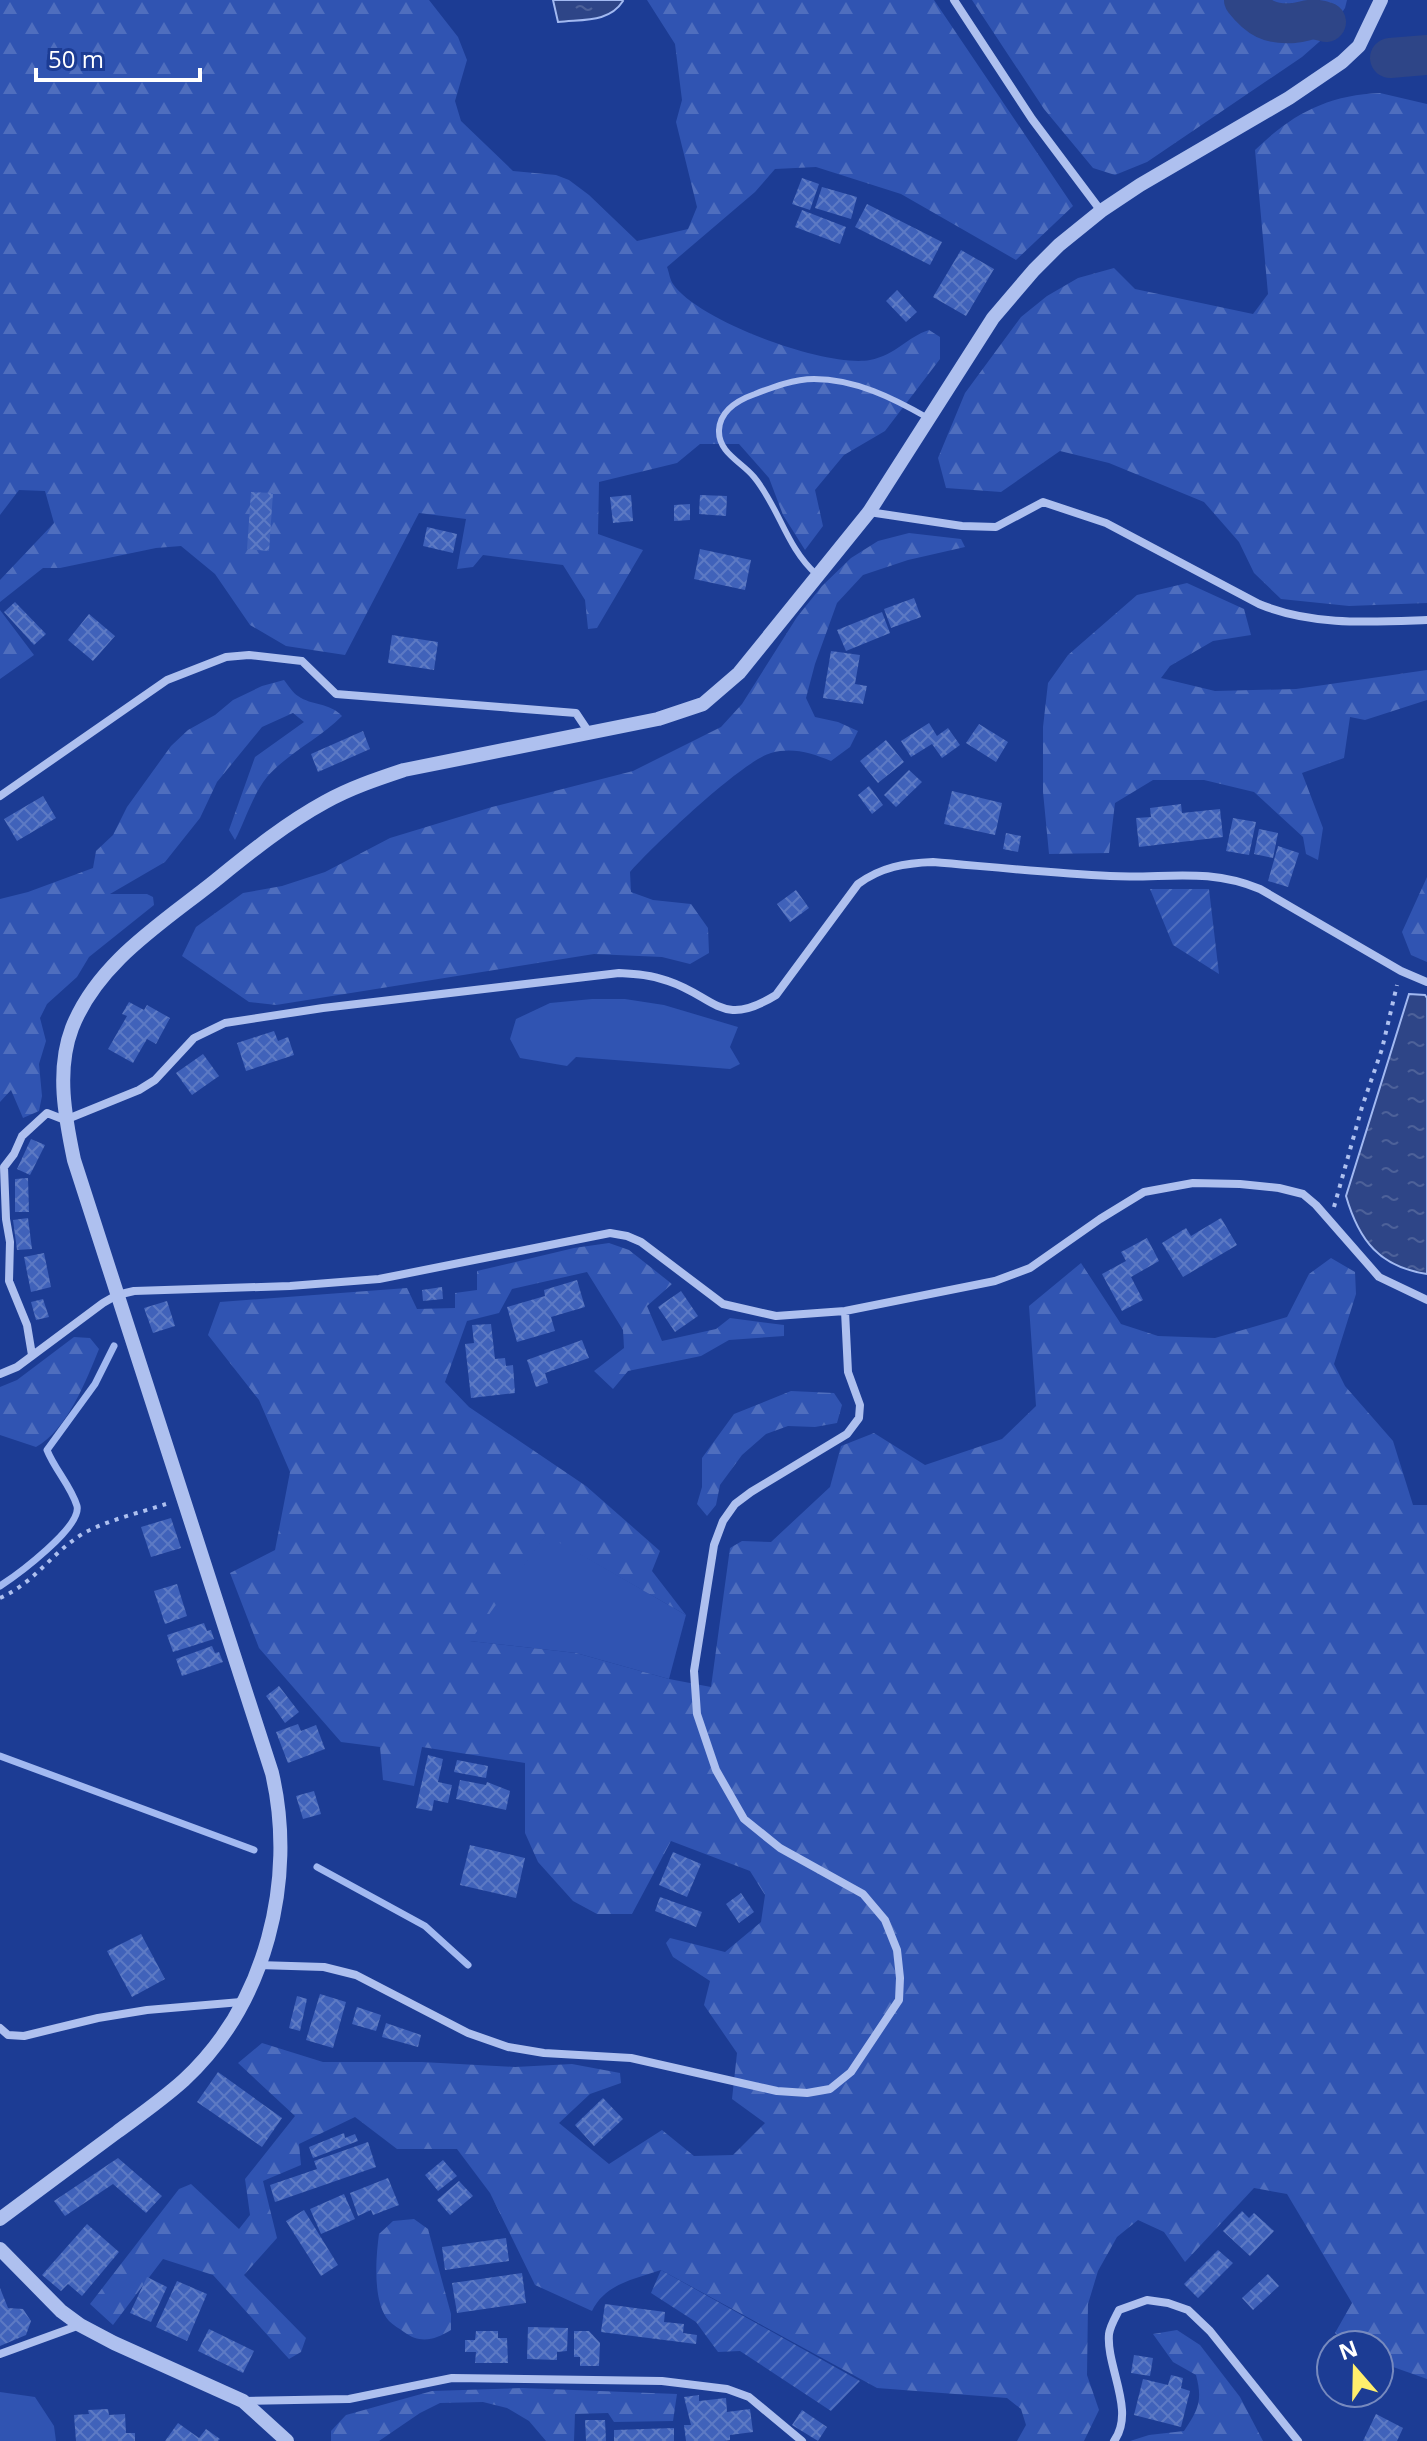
<svg xmlns="http://www.w3.org/2000/svg" width="1427" height="2441" font-family="'Open Sans',sans-serif">
  <style>
    .grass { fill: #3054b2 }
    .forest { fill: url(#forest-firs) }
    .garden { fill: url(#garden-furrows) }
    .water { fill: url(#water-ripples); stroke: #a2b9f1; stroke-width: 2 }
    .lines { fill: none; stroke-linecap: round; stroke-linejoin: round }
    .stream { stroke: #a2b9f1; stroke-width: 7 }
    .river { stroke: #2e4587; stroke-width: 40 }
    .building { fill: url(#building-cross-hatch) }
    .path { stroke: #aec0ef; stroke-width: 4; stroke-dasharray: 4 6; stroke-linecap: butt }
    .service { stroke: #aec0ef; stroke-width: 6 }
    .minor { stroke: #aec0ef; stroke-width: 8 }
    .tertiary { stroke: #aec0ef; stroke-width: 14 }
  </style>
  <defs>
    <pattern id="forest-firs" width="22" height="20" patternUnits="userSpaceOnUse" patternTransform="scale(2)"><rect width="22" height="20" fill="#3054b2"/><path d="M5 1l3.5 6h-7zM16 11l3.5 6h-7z" fill="#4f6ebe"/></pattern>
    <pattern id="garden-furrows" width="10" height="10" patternUnits="userSpaceOnUse" patternTransform="scale(2)"><rect width="10" height="10" fill="#3054b2"/><path d="M-1 1l2-2M0 10L10 0M9 11l2-2" fill="none" stroke="#4f6ebe"/></pattern>
    <pattern id="water-ripples" width="26" height="14" patternUnits="userSpaceOnUse" patternTransform="scale(2)"><rect width="26" height="14" fill="#2e4587"/><path d="M2 4q2-2 4 0t4 0M15 11q2-2 4 0t4 0" fill="none" stroke="#4d6199"/></pattern>
    <pattern id="building-cross-hatch" width="8" height="8" patternUnits="userSpaceOnUse" patternTransform="scale(2)"><rect width="8" height="8" fill="#4062ba"/><path d="M0 0l8 8M0 8l8-8" fill="none" stroke="#5d7ac4"/></pattern>
  </defs>
  <rect width="100%" height="100%" fill="#1c3c94"/>
  <path class="grass" d="M592 999H625L664 1005 738 1027 730 1047 740 1064 730 1069 576 1057 567 1066 520 1058 510 1039 516 1019 550 1003Z
    M546 1534 686 1615 669 1679 576 1653 469 1641Z
    M0 2392 35 2397 54 2426 56 2441H0Z"/>
  <path class="forest" d="M0 0H429L458 37 467 60 455 101 461 121 513 171 556 175 569 180 589 195 637 241 688 229 697 207 676 122 682 100 675 44 647 0H934L1073 206 1016 260 901 194 816 167 775 169 755 192 667 267C669 272 670 280 673 284 698 321 826 368 870 360 896 355 907 337 929 330L940 337V359L885 431 844 455 815 490 823 526 805 550 783 515 769 478 739 444H700L677 463 599 482 598 534 643 550 597 628 588 629 585 600 563 565 483 555 473 567 457 569 466 519 419 513 345 655 286 646 250 625 215 574 181 546 156 548 60 568H43L0 602V580L54 523 45 491 19 490 0 515Z
    M972 0H1347L1345 8 1327 35 1302 57 1147 162 1115 175 1093 168 1044 109Z
    M1380 93 1427 104V603L1349 606 1281 599 1254 573 1239 542 1204 502 1109 463 1060 451 1001 492 946 488 938 458 965 393 1021 317 1047 296 1078 278 1114 268 1135 289 1253 314 1268 294 1255 150C1292 114 1328 95 1380 93Z
    M909 533 961 539 965 547 908 560 863 575 837 603 815 664 806 698 815 717 838 722 858 731 850 747 831 761C811 753 793 747 771 753 742 761 652 847 630 872L631 892 653 900 691 904 708 928 709 953 690 964 662 957 594 954 276 1005 249 1002 182 956 196 927 243 893 282 886 325 872 390 838 492 807 633 771 721 727 742 704 797 617 822 586 851 558 878 541Z
    M1187 583 1244 609 1251 635 1213 641 1170 666 1161 678 1215 691 1296 689 1427 670V700L1365 720 1350 717 1344 758 1302 773 1323 828 1318 860 1306 854 1303 837 1254 792 1204 780H1153L1115 803 1109 853 1049 854 1043 792V727L1048 683 1068 655 1137 595Z
    M0 610 34 655 0 679Z
    M284 680C288 685 293 693 298 696 312 706 329 702 342 716 319 739 288 753 267 777 253 794 245 821 235 840L229 830 255 757 304 722 293 713 262 727 217 782 200 818 165 862 110 894H147L153 897 154 905 89 957 77 977 47 1004 40 1018 46 1041 39 1064 42 1096 39 1111 23 1118 11 1090 0 1102V899L28 892 93 868 96 851 113 835 127 807 171 746 188 730 215 715 233 700 262 686Z
    M1427 877V962L1411 955 1402 932Z
    M609 1243 629 1250 672 1284 647 1306 662 1341 716 1329 730 1318 784 1325V1336L729 1340 701 1356 628 1371 613 1389 594 1371 624 1348 623 1330 587 1272 512 1289 499 1313 467 1321 445 1382 469 1407 586 1486 660 1551 652 1571 686 1615 546 1535 470 1641 576 1653 669 1679 711 1687 730 1548 742 1541 771 1542 830 1487 841 1446 874 1433 925 1465 1002 1439 1036 1406 1029 1306 1081 1263 1121 1324 1158 1336 1215 1338 1287 1317 1309 1274 1331 1258 1355 1272 1356 1294 1334 1364 1345 1386 1393 1441 1413 1505H1427V2379L1379 2362V2345H1345L1335 2333 1352 2303 1287 2194 1254 2188 1185 2262 1164 2232 1138 2220 1117 2237 1098 2271 1088 2304 1087 2375 1099 2410 1084 2441H1017L1026 2425 1021 2409 1007 2398 877 2388 661 2270C634 2279 605 2284 592 2311L535 2285 490 2193 457 2149H397L355 2117 299 2144 301 2165 263 2181 277 2238 244 2275 306 2338 301 2352 289 2359 213 2275 163 2259 113 2325 90 2304 179 2189 191 2184 239 2229 250 2215 245 2179 295 2116 238 2063 262 2043 323 2062H422L515 2067 572 2064 620 2073 621 2083 590 2094 559 2123 609 2164 662 2130 694 2156 733 2155 765 2123 732 2099 737 2053 704 2005 710 1981 673 1957 666 1943 670 1938 725 1952 761 1922 765 1895 750 1871 671 1841 632 1914H597L573 1901 538 1862 525 1833V1763L422 1747 414 1786 383 1780 380 1747 341 1742 259 1648 230 1573 275 1550 290 1472 259 1400 208 1335 220 1302 407 1288 417 1309 455 1308V1293L477 1290V1271L574 1248Z
    M74 1337 90 1338 99 1349C86 1381 67 1430 36 1447L0 1435V1387L17 1380Z
    M791 1391 834 1393 842 1405 837 1423 815 1427 788 1426 766 1434 742 1455 720 1485 716 1505 707 1516 697 1504 702 1487V1458L734 1414Z
    M414 2219 428 2229 451 2314V2330C435 2340 420 2344 404 2332 400 2329 393 2325 389 2321 372 2302 376 2257 379 2234L393 2221Z
    M1177 2330 1200 2345 1240 2397 1263 2441H1130L1149 2435 1184 2431C1198 2410 1203 2401 1196 2375L1173 2362 1153 2334Z
    M522 2388 677 2394 673 2421 614 2422 608 2413 575 2414 574 2441H546L529 2421 507 2408 483 2402 440 2403 420 2413 379 2441H331V2431L346 2415 432 2391Z"/>
  <path class="garden" d="M1150 889H1209L1219 974 1173 945Z
    M661 2270 860 2381 831 2411 740 2351 718 2352 696 2322 651 2293Z"/>
  <path class="water" d="M553 0H622L623 1C609 23 582 19 558 22Z
    M1409 994 1425 995 1427 998V1274C1380 1267 1359 1241 1346 1196Z"/>
  <g class="lines">
    <path class="stream" d="M0 1586C17 1575 82 1527 77 1506 71 1486 55 1470 47 1450L95 1384 114 1346
      M0 1756 254 1850
      M317 1867 425 1926 468 1965"/>
    <path class="river" d="M1244 0C1258 18 1270 25 1294 23 1309 21 1310 17 1326 22
      M1390 58 1427 55"/>
  </g>
  <path class="building" d="M802 178 819 184 810 210 792 204Z
    M822 187 857 197 851 219 815 208Z
    M867 204 942 242 930 265 855 227Z
    M802 210 846 227 840 244 795 227Z
    M961 250 994 269 966 316 933 297Z
    M897 290 917 312 906 322 886 301Z
    M251 492 273 493 269 551 247 549Z
    M631 495 633 521 613 523 610 497Z
    M700 495 727 496 726 516 699 514Z
    M690 504V520L674 521V505Z
    M427 527 457 534 453 553 423 546Z
    M700 549 751 560 745 590 694 579Z
    M914 598 921 617 891 628 884 609Z
    M15 602 46 634 34 645 4 612Z
    M882 612 890 633 846 651 837 630Z
    M89 614 115 636 93 661 68 640Z
    M392 635 438 642 434 670 388 663Z
    M831 651 860 655 855 684 867 686 863 704 823 698Z
    M929 723 937 736 948 728 960 745 942 758 932 744 911 757 901 741Z
    M979 724 1008 742 996 762 966 743Z
    M363 731 370 749 318 772 311 754Z
    M886 740 904 762 878 783 860 761Z
    M909 770 922 782 896 807 884 795Z
    M869 786 883 805 872 814 858 795Z
    M952 791 1002 803 995 835 944 824Z
    M43 796 56 818 17 841 4 819Z
    M1181 804 1182 813 1220 809 1223 837 1139 847 1136 818 1151 817 1150 808Z
    M1233 818 1256 822 1249 855 1226 851Z
    M1259 829 1278 833 1273 858 1254 854Z
    M1006 833 1021 836 1018 852 1003 849Z
    M1278 846 1299 853 1288 887 1268 881Z
    M796 890 809 908 790 922 777 904Z
    M129 1002 144 1010 147 1005 170 1018 156 1044 147 1039 133 1063 108 1049 127 1016 122 1014Z
    M274 1031 278 1041 288 1037 294 1055 246 1071 237 1043Z
    M203 1054 219 1076 192 1095 176 1073Z
    M31 1139 45 1145 30 1175 17 1169Z
    M28 1178 29 1212H15V1179Z
    M28 1218 32 1249 17 1250 13 1220Z
    M1221 1218 1237 1245 1183 1277 1162 1243 1186 1228 1191 1236Z
    M1147 1238 1159 1261 1131 1277 1143 1300 1122 1311 1102 1274 1126 1261 1121 1252Z
    M44 1253 51 1287 31 1292 24 1257Z
    M577 1280 585 1307 551 1317 555 1331 517 1342 507 1307 545 1296 544 1290Z
    M442 1287 443 1299 423 1301 422 1290Z
    M681 1291 698 1316 675 1332 658 1307Z
    M43 1299 49 1317 36 1320 31 1302Z
    M167 1301 175 1326 153 1333 144 1308Z
    M491 1324 495 1359 505 1358 506 1366 513 1365 515 1393 471 1398 465 1344 474 1343 472 1325Z
    M582 1340 589 1358 545 1373 548 1383 536 1387 527 1360Z
    M171 1518 181 1548 151 1557 141 1527Z
    M177 1584 187 1616 165 1624 154 1591Z
    M204 1623 207 1631 211 1630 214 1639 173 1652 167 1635Z
    M212 1646 215 1653 219 1652 223 1662 182 1676 176 1659Z
    M279 1686 299 1712 285 1723 266 1696Z
    M298 1724 301 1731 316 1725 325 1749 288 1763 276 1732Z
    M428 1755 443 1759 438 1782 452 1785 448 1803 434 1800 432 1811 416 1808Z
    M457 1760 488 1766 486 1778 454 1772Z
    M460 1780 486 1785 487 1782 510 1791 506 1810 456 1799Z
    M314 1791 321 1814 303 1819 296 1796Z
    M470 1845 525 1858 516 1898 460 1885Z
    M673 1852 701 1864 687 1897 659 1885Z
    M741 1893 754 1912 739 1923 726 1904Z
    M660 1897 702 1912 696 1927 655 1911Z
    M141 1934 165 1979 132 1997 107 1951Z
    M320 1994 346 2002 333 2048 306 2040Z
    M297 1996 307 1999 300 2031 289 2028Z
    M357 2007 381 2015 376 2031 352 2024Z
    M386 2023 421 2035 418 2047 382 2037Z
    M218 2072 282 2118 262 2147 197 2102Z
    M603 2098 623 2119 594 2146 575 2125Z
    M344 2133 345 2138 355 2134 358 2141 313 2158 309 2147Z
    M368 2142 376 2167 275 2202 270 2185 317 2169 314 2161Z
    M118 2158 162 2196 146 2213 113 2184 65 2216 54 2201Z
    M443 2160 457 2176 438 2191 425 2175Z
    M388 2178 399 2205 373 2215 371 2210 358 2216 350 2193Z
    M459 2181 473 2196 450 2215 437 2200Z
    M344 2194 355 2219 321 2234 310 2209Z
    M304 2210 338 2265 321 2276 286 2221Z
    M1242 2211 1249 2218 1254 2213 1274 2231 1250 2256 1223 2231Z
    M87 2224 119 2252 82 2296 68 2284 61 2291 42 2275Z
    M506 2238 509 2261 445 2270 442 2247Z
    M1218 2250 1233 2263 1198 2298 1184 2284Z
    M522 2273 526 2303 457 2313 452 2283Z
    M1268 2274 1279 2286 1253 2310 1242 2298Z
    M147 2277 167 2287 151 2322 130 2313Z
    M177 2281 207 2294 187 2341 156 2327Z
    M0 2288 8 2308 23 2309 31 2321 26 2335 0 2346Z
    M605 2304 665 2312 664 2322 684 2324 683 2333 697 2335 696 2344 601 2332Z
    M528 2327 568 2328 567 2351 557 2352V2360L527 2359Z
    M209 2329 254 2351 243 2373 198 2351Z
    M476 2331H498V2338H507L508 2363H475L476 2352H465V2340H475Z
    M574 2331H589L600 2343 599 2366H580V2357H574Z
    M1134 2355 1153 2358 1150 2376 1131 2373Z
    M1171 2375 1183 2378 1181 2388 1190 2391 1181 2427 1134 2415 1143 2379 1168 2385Z
    M699 2395V2401L726 2398 727 2412 750 2409 753 2432 730 2435V2440L724 2441H686L684 2425H691L684 2397Z
    M108 2409 109 2415 125 2414 126 2433H135V2441H76L74 2415 89 2414 88 2410Z
    M802 2410 827 2427 818 2441 792 2425Z
    M1376 2414 1403 2428 1397 2441H1363Z
    M585 2420H605L606 2441H586Z
    M178 2423 199 2438 206 2429 220 2439 218 2441H165Z
    M674 2428V2441H614V2430Z"/>
  <g class="lines">
    <path class="path" d="M1334 1207 1362 1107 1382 1049 1397 985
      M0 1598C36 1582 52 1552 84 1533 108 1520 139 1513 166 1504"/>
    <path class="service" d="M816 574C786 547 779 507 754 477 742 462 718 453 719 430 720 411 738 400 755 394 773 387 794 379 814 379 855 379 893 398 928 418"/>
    <path class="minor" d="M954 0 1032 119 1101 211
      M869 512 962 526 996 527 1043 502 1106 523 1259 604C1312 626 1370 622 1427 620
      M0 796 167 680 226 657 249 655 302 661 336 694 576 713 588 731
      M32 1355 27 1325 9 1281 10 1242 6 1219 4 1167 14 1154 22 1136 47 1113 65 1120 139 1090 155 1080 194 1038 225 1023 323 1008 619 973C636 974 652 975 668 981 716 997 721 1029 776 995L858 884C881 867 905 863 933 862 992 867 1051 873 1110 876 1165 879 1206 867 1260 889L1401 971 1427 982
      M0 1374 17 1367 103 1303 117 1295 134 1291 290 1286 379 1279 610 1233 627 1236 641 1242 723 1304 776 1316 845 1311 995 1281 1030 1268 1100 1219 1144 1192 1193 1183 1240 1184 1279 1188 1303 1194 1316 1205 1379 1277 1427 1300
      M258 1965 324 1967 356 1975 468 2033 508 2047 544 2053 631 2058 777 2091 807 2093 830 2089 851 2072 899 2000 900 1978 897 1950 885 1920 863 1894 780 1848 744 1819 716 1770 697 1714 694 1671 714 1545 723 1521 735 1504 751 1492 847 1434 859 1418 860 1405 848 1372 845 1311
      M0 2028 8 2035 24 2036 98 2018 147 2010 241 2002
      M0 2354 80 2325
      M243 2401 349 2399 452 2378 662 2381 727 2389 749 2397 802 2441
      M1114 2441C1136 2411 1106 2367 1109 2334 1110 2326 1115 2318 1119 2310L1147 2300 1168 2303 1188 2310 1210 2331 1298 2441"/>
    <path class="tertiary" d="M0 2219C39 2190 78 2161 117 2132 140 2115 163 2099 184 2080 266 2004 297 1880 272 1773L74 1160C65 1117 56 1070 72 1028 97 964 159 925 211 884 247 855 283 825 325 802 350 788 377 779 404 770L658 719 703 704 739 673 869 512 993 318 1034 270 1059 245 1101 211 1140 185 1289 98 1342 62 1359 46 1381 0
      M0 2249 61 2311 80 2325 114 2343 243 2401 287 2441"/>
  </g>
  <g transform="translate(1355 2369) rotate(340)"><circle r="38" fill="#1c3c94" stroke="#778abf" stroke-width="2"/>
  <path d="M0-6L14 30L0 20L-14 30Z" fill="#ffee6c"/>
  <text y="-12" font-size="22" font-weight="bold" text-anchor="middle" fill="#ffffff">N</text>
  </g>
  <path d="M36 68v12h164v-12" fill="none" stroke="#ffffff" stroke-width="4"/>
  <text x="48" y="68" font-size="24" fill="#ffffff" stroke="#1c3c94" stroke-width="6" paint-order="stroke">50 m</text>
</svg>
